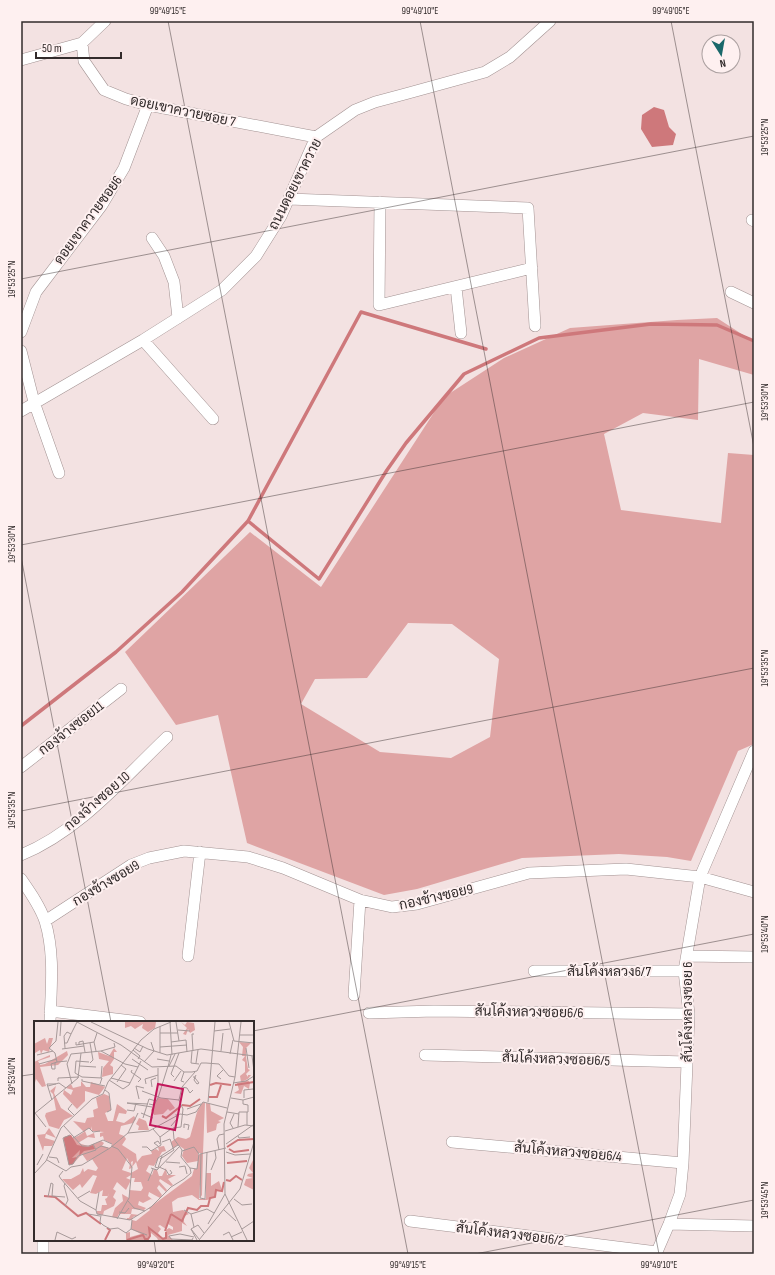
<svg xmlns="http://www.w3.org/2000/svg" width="775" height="1275" font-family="'Sofia Sans Condensed',Sarabun,sans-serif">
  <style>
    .green { fill: #dfa4a4; fill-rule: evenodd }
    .water { fill: #ce787b }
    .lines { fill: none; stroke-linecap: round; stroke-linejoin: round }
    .stream { stroke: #ce787b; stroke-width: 3.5 }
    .minor-casing { stroke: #a29292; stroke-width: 12 }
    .minor { stroke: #fff; stroke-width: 11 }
    .ticks { fill: none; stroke: #322b2b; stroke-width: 1; stroke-opacity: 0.45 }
    .labels { text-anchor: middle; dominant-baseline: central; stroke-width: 4; stroke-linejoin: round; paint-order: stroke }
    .street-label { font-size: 14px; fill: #322b2b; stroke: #fef0f0 }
    .inset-river { fill: none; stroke: #ce787b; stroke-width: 2 }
    .inset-road { fill: none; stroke: #a69999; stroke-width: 1 }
    .view { fill: #c2185b; fill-opacity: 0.15; stroke: #c2185b; stroke-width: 2 }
    .inset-edge { fill: none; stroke: #322b2b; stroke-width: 2 }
    .neatline { fill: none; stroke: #322b2b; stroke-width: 1.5 }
    .ticks-label { font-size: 10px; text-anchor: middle; fill: #322b2b }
  </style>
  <rect width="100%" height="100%" fill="#f3e2e2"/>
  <path class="green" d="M717 318 754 342V375L699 359 698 420 643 413 604 434 621 510 721 523 728 453 754 455V744L738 751 691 861 667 857 619 854 522 858 417 889 384 895 247 843 218 715 176 725 125 652 250 532 321 587 444 397 504 358 570 328 677 320ZM408 623 452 624 499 659 490 737 451 758 380 752 301 704 315 679 367 678Z"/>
  <path class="water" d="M654 107 664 110 669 127 676 134 673 145 652 147 641 129 642 115Z"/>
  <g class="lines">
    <path class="stream" d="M248 521 319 579 387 470 406 443 464 374 539 338 651 324 717 325 754 341
      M21 726 116 652 182 592 248 521 361 312 486 349"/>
    <defs>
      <path id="minor" d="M82 43 84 61 104 90 126 99 148 105 316 137
        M21 60 82 43 105 21
        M289 199 528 208 535 326
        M380 202 379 305 532 268
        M752 220 754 221
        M152 238 164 256 174 282 178 318
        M456 287 461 333
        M731 292 754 303
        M21 332 36 292 102 205 124 168 148 105
        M143 340 213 419
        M21 351 34 402 59 473
        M21 411 143 340 222 290 256 256 281 216 316 137 355 110 375 102 405 94 485 72 510 57 550 21
        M21 767 121 689
        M21 855C79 831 122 780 167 737
        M21 879C30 892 40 906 45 921 55 954 51 988 50 1022
        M45 921 131 865 149 858 184 851 248 857 283 868 360 900 392 907 417 904 529 873 626 869 700 877 754 892
        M188 956 200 852
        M687 956 754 957
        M534 971H684
        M354 995 360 900
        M50 1011 140 1022
        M369 1013 434 1011 689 1014
        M425 1055 687 1062
        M452 1142 683 1163
        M410 1221 657 1252
        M669 1224 754 1226
        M43 1240V1254
        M656 1254 669 1224 680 1194 683 1163 689 1014 684 971 700 877 754 751"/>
    </defs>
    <use href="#minor" class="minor-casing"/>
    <use href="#minor" class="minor"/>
  </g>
  <path class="ticks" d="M168 21 408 1254M420 21 659 1254M671 21 754 447M21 279 754 136M21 545 754 402M21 557 111 1022M21 811 754 668M253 1031 754 934M21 1076 35 1074M154 1240 156 1254M475 1254 754 1200"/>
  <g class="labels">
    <g class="street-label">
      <text transform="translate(183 111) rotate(12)">ดอยเขาควายซอย 7</text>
      <text transform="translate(295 184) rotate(-63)">ถนนดอยเขาควาย</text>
      <text transform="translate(88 220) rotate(-54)">ดอยเขาควายซอย6</text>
      <text transform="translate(71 728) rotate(-38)">กองจ้างซอย11</text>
      <text transform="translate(97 801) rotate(-41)">กองจ้างซอย 10</text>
      <text transform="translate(106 883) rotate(-31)">กองช้างซอย9</text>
      <text transform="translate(436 897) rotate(-13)">กองช้างซอย9</text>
      <text x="609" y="971">สันโค้งหลวง6/7</text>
      <text transform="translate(529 1012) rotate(1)">สันโค้งหลวงซอย6/6</text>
      <text transform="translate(687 1012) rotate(-90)">สันโค้งหลวงซอย 6</text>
      <text transform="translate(556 1059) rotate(2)">สันโค้งหลวงซอย6/5</text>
      <text transform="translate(568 1152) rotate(5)">สันโค้งหลวงซอย6/4</text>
      <text transform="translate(510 1234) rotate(7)">สันโค้งหลวงซอย6/2</text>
    </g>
  </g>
  <g transform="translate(34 1021)">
    <rect width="220" height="220" fill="#f3e2e2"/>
    <path d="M91 1H122L121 7 114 11 108 7 109 3 101 8 97 5 91 7ZM147 1 151 4 153 1 160 2 161 9 156 12 154 8 152 14 149 13 153 7ZM11 17 13 23 15 17H19L15 31 9 29 7 33 6 29 1 32 0 23ZM205 21 217 22 212 27V36L214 48 216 49 212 53 214 56V54H217L214 58 207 61 206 55 211 51V41L208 39 211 35H208L209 26ZM80 27 83 31H80V38L76 44 79 46V53L68 56 69 47 75 40 65 38 64 31 75 35ZM33 30 34 34 24 44 6 46 12 65 8 66 2 58 0 65V41L16 34V36L4 40 6 44 11 43ZM214 59 216 62 215 68 210 65 207 73 200 72 205 69 203 62ZM47 60 52 66H56L57 61 71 66 65 74 51 70V80L43 88 29 73 30 69 37 74 39 69 32 67 37 63 39 67 47 65ZM22 65 20 72 27 87 39 95 30 99 25 108 15 105 11 95 12 92 22 89 19 73 16 70ZM70 73 75 75 77 89 71 92 74 100H79L83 83 93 90 92 93 85 92 82 100 90 102 100 95 102 98 99 102 87 105 85 113 90 115 92 118 88 124 102 133 103 141 108 135 118 133 117 130 122 128 125 130 124 126 130 125 132 130 128 131 120 145 115 144 112 150 118 154 120 148 123 149 125 155H128L132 147 133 154H142L134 158 139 164 137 165 126 158 125 160 133 169 132 171 125 164 123 167 128 174 126 177 115 171 114 175 119 179 117 178 109 182 105 180 104 184 112 187 110 189 98 188 97 193 105 194 99 196 98 199 102 200 116 189 115 187 158 155 160 148H163L164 140 153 142 148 135 150 128 144 124 139 127 137 121 144 116 152 118 156 116 163 91 168 82 171 81 169 132H164V134L169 132 168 174 166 177 167 148 165 178H172V152H177V165L185 160 188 169 182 168 181 176 173 179H165L158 174 144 177 138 181 139 191 149 189 155 193 150 195V201L153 205 148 202V210L134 214 139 219H124L123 217 116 219 123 217 117 212 114 219H92V212L96 211V216L107 213 97 208 98 199H93V197H95L97 193H85L83 197 78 196 81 187 89 180 88 173 95 177V169L107 170 109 167 107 161H100L101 157H97V154L92 157 97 159 92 169 83 161 79 168 82 170 79 176 82 179 80 185 70 190 69 194 63 193V190H67L68 184H73L71 178 73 177 75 172 74 175H68L69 169 62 173 56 172 63 155 59 154 48 167 46 163 39 169 28 158H37L46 153 49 147 50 151 54 148 62 150 64 147 58 138 53 140 48 133 39 143 35 144 29 117 36 114 39 117 44 115 50 111 39 100 51 102 53 97 60 96 59 89 64 87 62 77ZM57 105 58 110 70 111 66 112V116L69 115 70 119 78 123 77 127 68 125 70 122 67 120 54 125 44 122 54 116 61 117 60 112 53 115 51 110 55 107 57 109ZM93 137 96 143 95 148 98 147 97 141 99 140 98 146 102 141 104 148 97 152 88 149ZM134 203 139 206V209L135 207 132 209V216L128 217 124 212 127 208 124 205 126 204 132 208ZM124 77 134 78 141 87 136 90 134 88 129 93 120 94 117 89ZM172 82 176 83 177 90 190 97 184 100 187 101 183 103 182 109 173 112ZM105 97 112 100 115 109H104L105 105 102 103ZM15 107 22 117 12 113 11 117 21 120 18 125H10L9 130 3 114 11 113ZM220 137V169L210 164 212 158 219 157 213 155 214 153 219 152 215 147Z" fill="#dfa4a4" fill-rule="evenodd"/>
    <path d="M37 114 43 124 54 126 59 124 61 128 50 130 45 135 46 129 38 137 43 136 39 143 35 144 30 119V116Z" fill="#ce787b"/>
    <path class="inset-river" d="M176 64 182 62 197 64M201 64 220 61M175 76H183L187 64M148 84 156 85 166 78M128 95 132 97 147 85M193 126 204 119 220 118M195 128 200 131 215 129M193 142 213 140M192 159 196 160 202 155 208 159M10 175 21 176 44 195 52 192 67 203M137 193 148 200 154 187 163 189 167 185H174L176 177 181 176 182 169 188 170 190 161M131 210 137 193M71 219 76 209 73 207M93 219 109 214 111 218H114L116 215 115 207 129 218 132 217V211"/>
    <path class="inset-road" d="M24 1 22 20 15 27 21 32 23 41 33 40M43 1 87 24 118 46 142 45 150 51H158L163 50 167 42H172L185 43 195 55 201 56M57 1 114 28 133 34 167 28 220 35M136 1 138 34M142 1 145 20M195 1 200 20M207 1 201 56 190 103 191 173 213 219M144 9 156 10M180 10 196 8M126 12H144M206 14H220M26 15 27 1M152 19 153 31M200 20 220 22M42 21V24L60 21M137 21 152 19M30 22H33L37 13M45 24V21L49 20 51 31M126 26 153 24M31 27 30 15 33 11 37 13 43 1M100 27 106 31 109 25M212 27 215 47M28 28 50 25M99 29 106 35 104 38M62 30 60 21 63 12M67 30 81 26 80 22M158 30 157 42 165 43M159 30 158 13H160M187 30 189 12M126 32V5M196 33 199 19M3 34 19 30M218 35 220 50M98 38 114 49M123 38 135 40M55 41 42 40 41 52 48 56 68 57 66 63M110 41 120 30 117 21M21 42V48H18L17 43 23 41M56 42 59 39 56 22M162 42 164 29M5 43 23 38M46 45 62 46M135 45 141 33M134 46 137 34M124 47V65M98 49 97 51 107 58 104 61M140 56 137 53 145 32M159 56H161V57L165 62 163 63 160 59 161 56 162 54M67 57 68 45M77 57 96 62M48 58V60L71 65M187 58 183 55 189 49M75 59 89 68 95 64 107 40M24 60V57L45 56M140 60 147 50M83 61 92 48 87 44M150 61 147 60 150 51M199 62 212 60 220 55M38 63 33 43 37 33 67 30 91 43 104 46M112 63 111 58 124 54M14 65 25 62 32 67M118 66 117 59 122 57M148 66 153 67 156 72 159 69M71 69 75 72 77 89 73 91M108 70 127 77 145 79M197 77 209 79 220 76M210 77V69L219 68M105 78 102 65 110 67M18 79 13 63H22M209 79V83L214 84V91M174 81 181 1M93 82 118 86M93 82 114 83M38 83 34 88 40 94M115 83 120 84 124 77 134 45M153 88 167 83M93 89 100 90 102 82M193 91 205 93M1 92 12 106M107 92 119 97M0 93 44 57 47 32M109 97 115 78 122 80M213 104V91M30 105 48 125H55L69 119 78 123M137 105 143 98 142 93M204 106 205 91H214M139 107 147 106 149 88 145 79 148 66 161 51M139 107 140 118 148 129 147 136 156 147 163 148 165 133M150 107V103L155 104 154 109M199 107 196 102 200 93M191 110 211 104 220 105M94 112 104 92M36 114 29 117 35 144 39 143 44 135 62 129 59 123M204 115 205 117 216 116M126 116 137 108M39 117 55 107 59 111 66 110M128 121 136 118 139 127M192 123 219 104M77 125 84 128 98 146 95 177 83 198M124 125 120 122 124 120 126 123M108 126H113L117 130 127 124 126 116 119 108M62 128 67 125 74 127M185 129 183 118 185 114 190 113M148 130 160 126 165 133M192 131 201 134 216 133M166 133 192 127M167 133 166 177 171 178 173 131M128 135 124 147 121 146 124 137 144 124M15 136 23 137 25 142M126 138 140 129 139 127M13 139 32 150 37 146 48 144 76 127 94 112 115 110 146 93 153 94 162 91 169 81 193 87M132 141 146 142M3 144 9 133M125 146 132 149 135 154 138 152 136 149M145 146 151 145 153 153M117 147 123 149 145 126M177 149 182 137 181 130M29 150 25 155 27 158 46 180 62 189 63 193 96 199 117 186 137 166 150 158 157 152 156 147M0 153 12 140 27 107 58 78 69 73 74 61 107 19 120 8 137 1M114 160 119 148M18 175 31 176M14 176 17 162 19 163 18 175M44 177 56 170M200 178 208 184 218 183M94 180 100 187 111 190M31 185 34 179 30 165 31 162M62 189 65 171M150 189 157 193 173 188 180 192M190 189 202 200M85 191 91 192 95 187M54 193 66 195M157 193 160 206M67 194 66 201 69 204 76 208 84 207 92 212 97 208 98 199M174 203 191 173M97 208 113 214M157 208 164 204 170 212M157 208 163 219M157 208 165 218M208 208 220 200M189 214 195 211 199 219M135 215 137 218 158 219 159 217M135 215 146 213 160 216M197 216 208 211M21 219 23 211 38 218 42 216M165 219 206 168 220 121"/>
    <path class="view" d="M124 63 149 68 141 109 116 104Z"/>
    <rect width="220" height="220" class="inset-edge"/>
  </g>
  <rect width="775" height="1275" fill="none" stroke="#fef0f0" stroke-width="44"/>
  <g transform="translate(721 54) rotate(169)"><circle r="19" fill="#fef0f0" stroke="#aca1a1"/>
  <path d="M0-3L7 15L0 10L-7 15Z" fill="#1a686a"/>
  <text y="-6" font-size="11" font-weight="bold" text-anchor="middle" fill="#322b2b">N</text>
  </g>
  <path d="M36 52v6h85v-6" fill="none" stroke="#322b2b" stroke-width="2"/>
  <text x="42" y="52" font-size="12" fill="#322b2b" stroke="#fef0f0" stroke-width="3" paint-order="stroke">50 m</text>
  <rect x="22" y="22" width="731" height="1231" class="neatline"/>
  <g class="ticks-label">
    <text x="168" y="14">99°49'15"E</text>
    <text x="420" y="14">99°49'10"E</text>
    <text x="671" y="14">99°49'05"E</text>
    <text transform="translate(764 137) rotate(-90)" y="4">19°53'25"N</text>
    <text transform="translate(11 279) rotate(-90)" y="4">19°53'25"N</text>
    <text transform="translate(764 402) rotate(-90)" y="4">19°53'30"N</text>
    <text transform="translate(11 544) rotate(-90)" y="4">19°53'30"N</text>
    <text transform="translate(764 668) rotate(-90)" y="4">19°53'35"N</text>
    <text transform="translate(11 810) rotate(-90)" y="4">19°53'35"N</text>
    <text transform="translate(764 934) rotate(-90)" y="4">19°53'40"N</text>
    <text transform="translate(11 1076) rotate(-90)" y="4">19°53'40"N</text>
    <text transform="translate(764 1200) rotate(-90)" y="4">19°53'45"N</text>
    <text x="156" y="1268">99°49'20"E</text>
    <text x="408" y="1268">99°49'15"E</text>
    <text x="659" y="1268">99°49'10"E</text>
  </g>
</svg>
